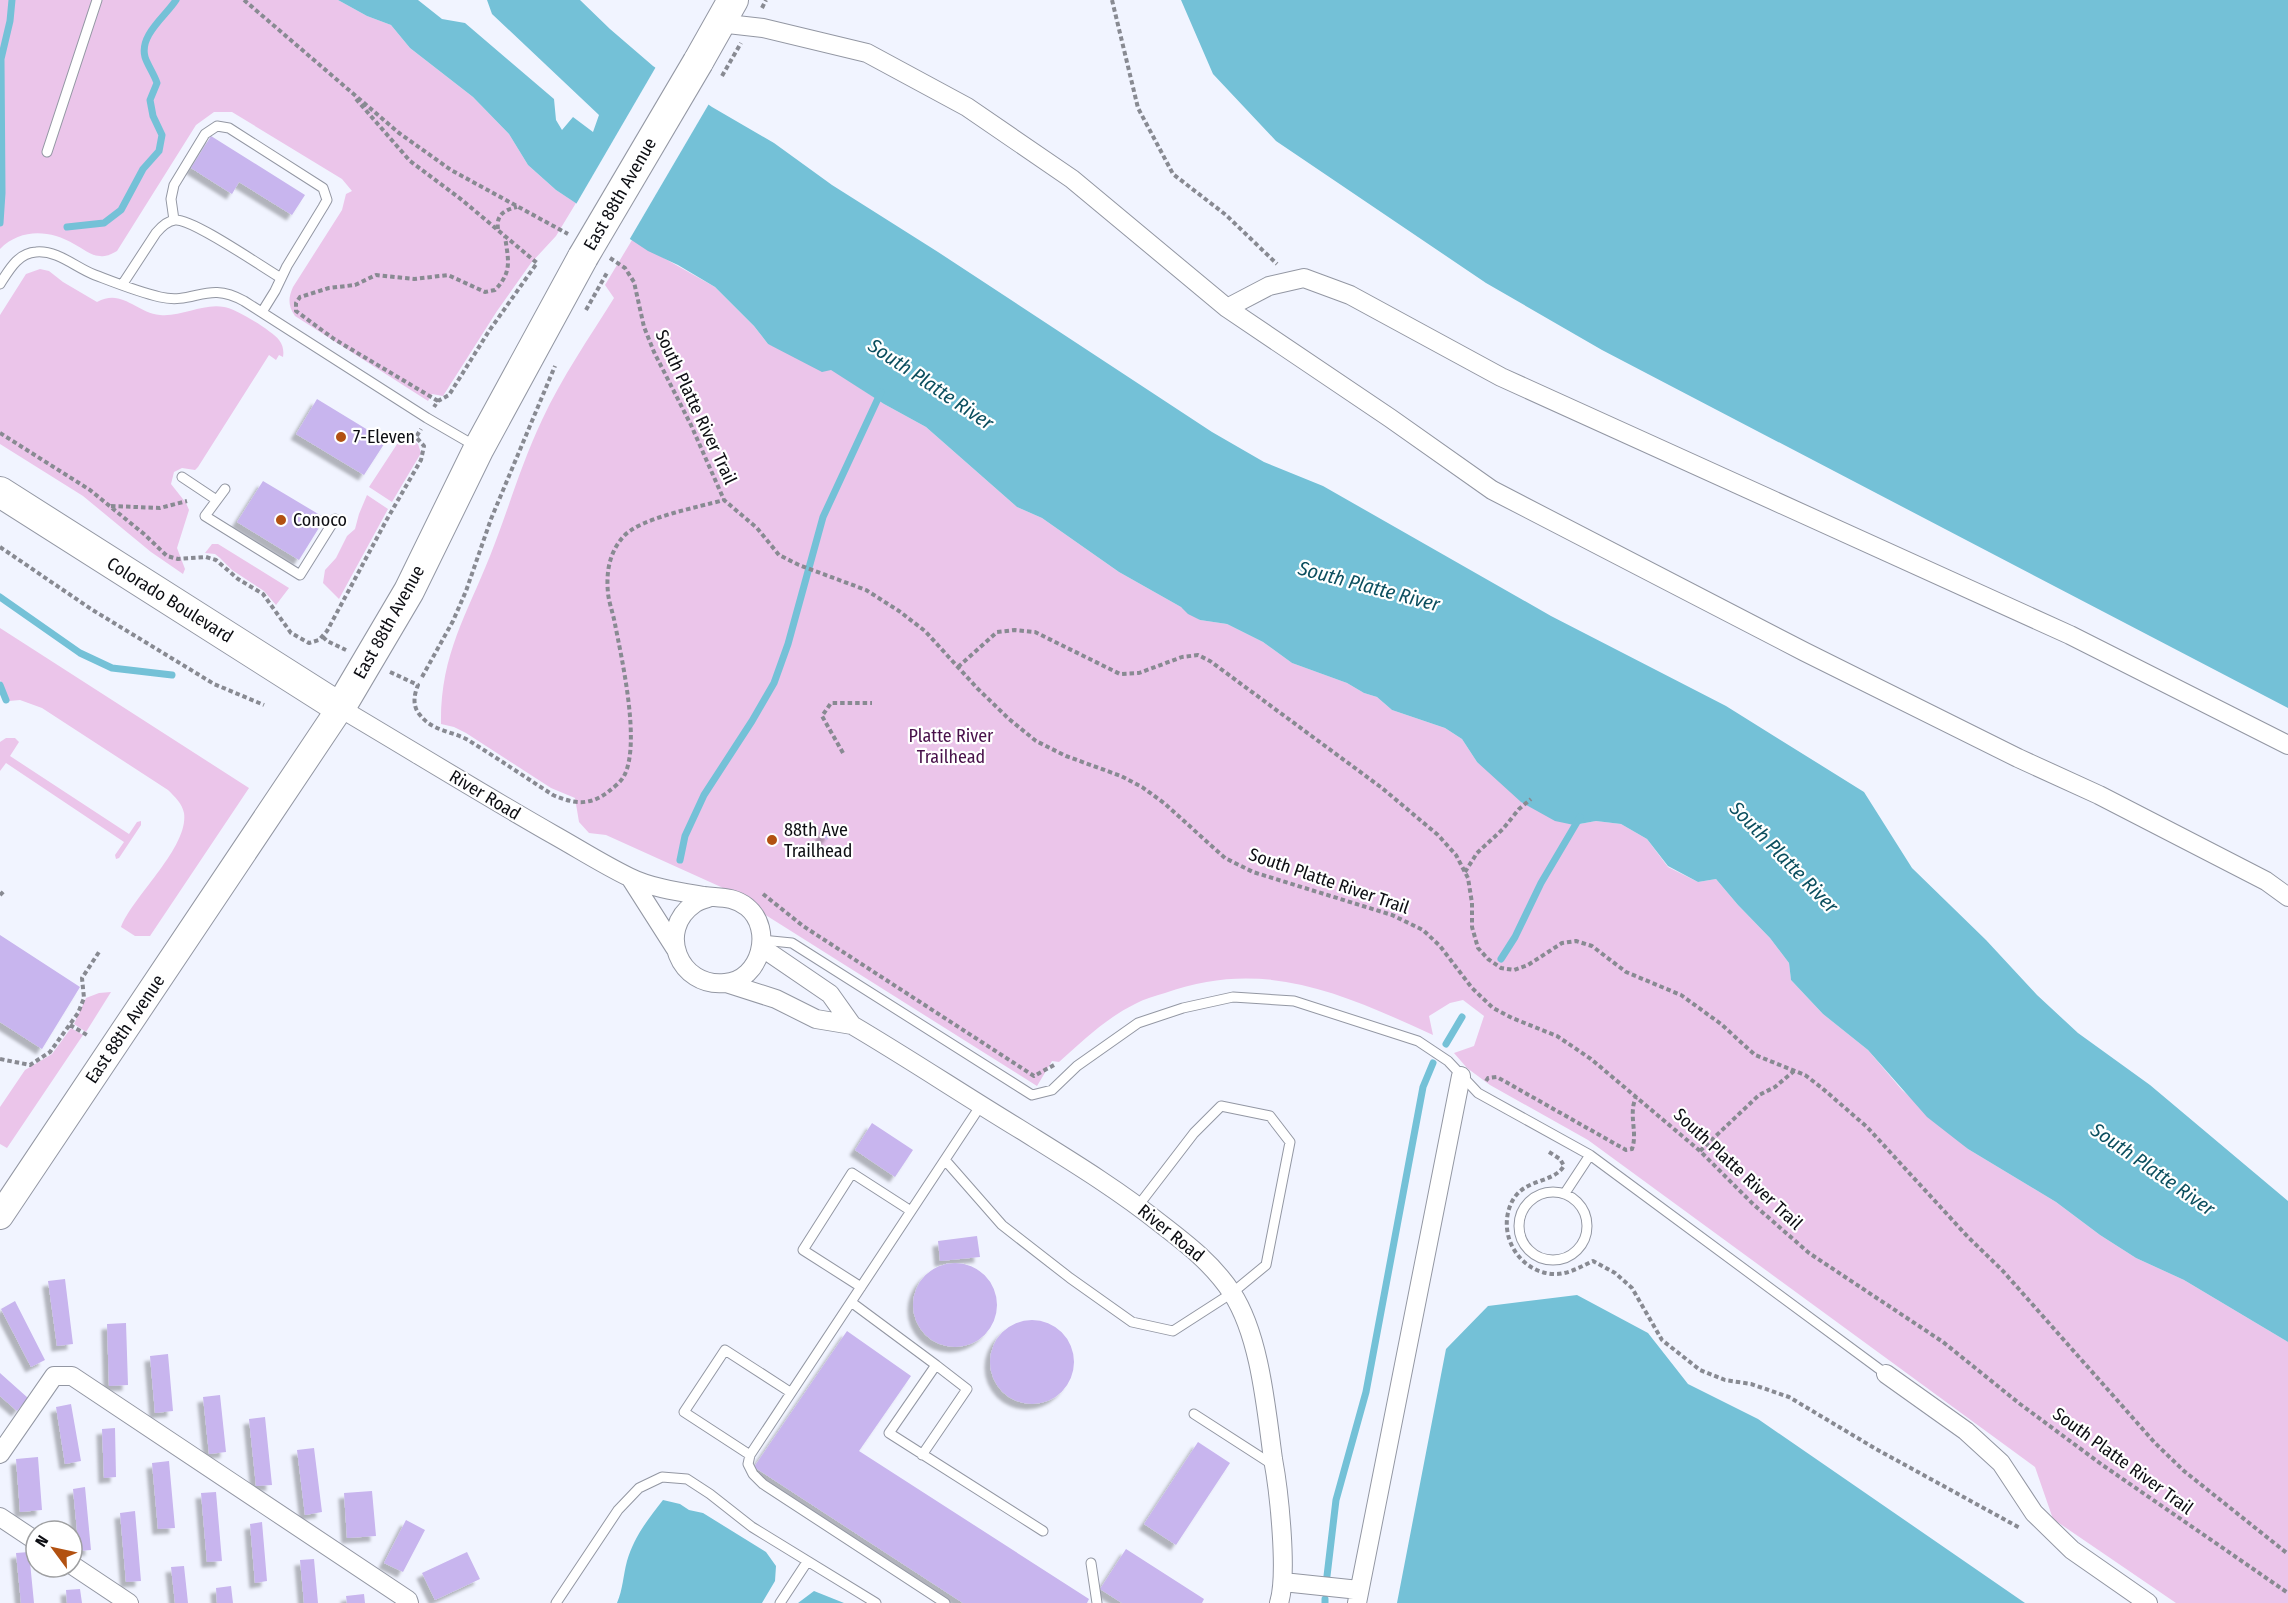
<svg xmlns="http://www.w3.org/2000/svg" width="2288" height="1603" font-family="'Fira Sans Condensed',sans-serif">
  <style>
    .green { fill: #ebc5ea }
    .water { fill: #74c1d7 }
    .pier { fill: #f1f4ff }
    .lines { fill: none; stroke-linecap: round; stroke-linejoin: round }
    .stream { stroke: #74c1d7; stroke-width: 7 }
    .building { fill: #c8b5ee; filter: url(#shadow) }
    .service-casing { stroke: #9397a3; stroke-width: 11 }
    .minor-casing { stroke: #9397a3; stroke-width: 20 }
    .secondary-casing { stroke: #9397a3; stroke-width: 28 }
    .primary-casing { stroke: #9397a3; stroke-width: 32 }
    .path { stroke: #888a92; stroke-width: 4; stroke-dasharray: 4.5 3; stroke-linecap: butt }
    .service { stroke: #fff; stroke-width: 9 }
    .minor { stroke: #fff; stroke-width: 18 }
    .secondary { stroke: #fff; stroke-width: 26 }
    .primary { stroke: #fff; stroke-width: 30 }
    .primary-bridge-casing { stroke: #9397a3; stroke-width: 32; stroke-linecap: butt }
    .primary-bridge { stroke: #fff; stroke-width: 30 }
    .poi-dot { fill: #b25111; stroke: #fff; stroke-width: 2 }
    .labels { text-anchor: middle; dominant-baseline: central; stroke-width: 4.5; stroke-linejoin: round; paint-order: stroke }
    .street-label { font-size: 18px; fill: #0d0e13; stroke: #fff }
    .poi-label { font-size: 18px; fill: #0d0e13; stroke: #fff; text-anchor: start }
    .park-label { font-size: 18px; fill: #48114a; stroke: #fff }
    .water-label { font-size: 20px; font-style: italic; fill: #0c4f5f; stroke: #fff }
  </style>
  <defs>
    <filter id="shadow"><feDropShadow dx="-5.5" dy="5.5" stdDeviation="1.5" flood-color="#0004"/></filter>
  </defs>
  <rect width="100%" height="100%" fill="#f1f4ff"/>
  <path class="green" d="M0 0H338L367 16 391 25 410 48 473 97 509 134 528 165 556 190 576 203 556 236 531 263 497 311 443 396 432 394 428 401 295 316C288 306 288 298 293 287L342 210 346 194 352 191 342 179 232 112H214L196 125 117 251C112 254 106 257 100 256 91 256 82 248 74 244 50 230 21 228 0 249Z
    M632 240 715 287 754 326 768 344 831 369 884 404 926 427 1017 507 1042 518 1119 572 1181 607 1200 620 1227 624 1263 642 1292 663 1347 683 1364 693 1377 697 1392 710 1445 728 1462 739 1477 762 1574 825 1596 821 1621 824 1647 839 1668 867 1698 882 1716 879 1738 905 1770 938 1789 963 1791 980 1823 1014 1868 1050 1902 1090 1968 1149 2056 1202 2100 1235 2136 1258 2184 1280 2288 1342V1603H2176L2053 1519 2035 1467 1588 1140 1490 1085 1467 1068 1454 1053 1474 1046 1484 1016 1463 1000 1450 1003 1429 1016 1433 1035C1343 994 1265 957 1165 993 1155 996 1144 999 1135 1004 1106 1018 1083 1041 1059 1062L1052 1061 1037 1086 721 887 606 835 589 833 579 822 575 798 551 788 466 733 454 727 441 724C440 656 466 616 490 556 508 511 521 464 542 420 562 377 589 338 614 298L605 285Z
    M40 269 49 271 63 282 97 302C122 288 135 312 160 315 182 317 203 303 224 307 235 308 272 331 279 340 283 345 284 351 283 357L279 355 276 360 269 355 198 467 195 470 182 468 174 472 171 484 186 503 189 510 177 548 185 569 183 574 151 552 83 496 0 444V315L26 274Z
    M403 435 418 444 421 453 392 502 369 487Z
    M367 495 388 509 339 599 323 583 325 570 336 558 347 536 355 529 359 514Z
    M212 544H218L289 588 276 605 264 591 232 570 220 558 215 554 205 553Z
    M0 628 249 788 150 936H135L121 927C133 896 189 847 184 813 182 803 175 797 168 790L42 708 20 700 9 701 0 680Z
    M6 738H15L19 742 10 756 129 834 137 822 141 821V825L119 858 116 859 115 855 124 842 6 763 0 771V742Z
    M111 992 86 1032 74 1024 86 998 99 993Z
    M71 1028 83 1035 7 1148 0 1144V1107L25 1070 52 1054Z"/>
  <path class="water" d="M338 0H418L442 19 465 23 554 99 556 120 562 130 573 117 593 132 599 115 492 14 487 0H580L610 29 653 66 712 107 774 143 832 185 938 252 1212 432 1264 462 1323 486 1551 616 1726 706 1864 792 1912 868 1986 940 2037 995 2078 1033 2150 1085 2288 1201V1342L2184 1280 2136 1258 2100 1235 2056 1202 1968 1149 1927 1117 1868 1050 1823 1014 1791 980 1789 963 1770 938 1738 905 1716 879 1698 882 1668 866 1647 839 1621 824 1596 821 1574 825 1555 821 1521 802 1477 762 1462 739 1445 728 1392 710 1377 697 1364 693 1347 683 1292 663 1263 642 1227 624 1200 620 1188 614 1181 607 1119 572 1042 518 1017 507 926 427 884 404 831 370 822 372 768 344 754 326 715 287 678 265 648 251 556 190 528 165 509 134 473 97 410 48 391 25 367 16Z
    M1181 0H2288V708L1602 350 1486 283 1276 141 1213 74Z
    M1577 1295 1648 1333 1688 1384 1758 1419 2025 1603H1397L1446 1349 1488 1306Z
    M663 1500 680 1504 689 1510 703 1513 766 1552 776 1566 775 1581 762 1603H617C623 1589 623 1576 627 1561 634 1537 648 1519 663 1500Z
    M814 1591 844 1603H798Z"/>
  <path class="pier" d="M657 65 710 102 628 242 575 206Z"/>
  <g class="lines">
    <path class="stream" d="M0 223 2 193 1 59 10 21 12 0
      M67 227 104 223 121 210 143 169 159 151 162 135 153 116 150 100 157 83C154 74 147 64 145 57 139 35 166 16 176 0
      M0 597 80 653 112 668 172 675
      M0 685 6 700
      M680 860 685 836 704 795 752 721 774 683 788 644 823 517 881 392
      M1501 959 1515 937 1541 883 1580 817
      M1446 1044 1462 1017
      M1327 1576 1336 1500 1366 1392 1423 1087 1433 1063
      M1325 1603V1599"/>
  </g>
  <path class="building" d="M211 136 305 195 292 215 239 182 232 194 191 168Z
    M317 399 386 441 364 475 296 434Z
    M263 481 325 518 299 560 237 522Z
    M828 823 835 827 827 840 820 835Z
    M0 935 80 987 42 1049 0 1022Z
    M872 1123 913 1150 895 1177 855 1150Z
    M977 1236 980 1257 940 1261 938 1241Z
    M913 1305a42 42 0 1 1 84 0a42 42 0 1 1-84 0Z
    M65 1279 73 1344 57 1346 48 1281Z
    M15 1301 45 1360 31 1367 1 1309Z
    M990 1362a42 42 0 1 1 84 0a42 42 0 1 1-84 0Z
    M126 1323 128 1385 109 1386 107 1324Z
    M847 1331 911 1376 859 1451 1089 1599 1087 1603H963L754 1467Z
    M168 1354 173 1411 155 1413 150 1356Z
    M0 1373 28 1398 17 1411 0 1396Z
    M220 1395 226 1452 209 1454 203 1397Z
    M71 1404 81 1461 65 1464 56 1407Z
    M265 1417 272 1485 256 1486 249 1419Z
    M115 1428 116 1477 104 1478 102 1429Z
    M1198 1442 1230 1463 1176 1545 1144 1524Z
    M314 1448 322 1512 305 1515 297 1450Z
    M38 1457 42 1510 20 1512 16 1459Z
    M169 1461 175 1528 158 1529 152 1463Z
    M85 1487 91 1550 79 1551 73 1489Z
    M372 1491 376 1536 347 1538 344 1493Z
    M216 1492 222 1561 207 1562 201 1493Z
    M135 1511 141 1581 126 1582 120 1513Z
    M406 1520 425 1530 403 1572 384 1563Z
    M262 1522 267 1581 255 1583 250 1524Z
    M1126 1549 1204 1599 1202 1603H1122L1100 1589Z
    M29 1552 34 1603H21L16 1553Z
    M467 1552 480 1579 435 1600 422 1573Z
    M314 1559 318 1603H304L300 1560Z
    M184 1566 188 1603H175L171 1567Z
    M231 1586 233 1603H217L216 1588Z
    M80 1589 82 1603H67L66 1590Z
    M364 1594 365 1603H347L346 1596Z"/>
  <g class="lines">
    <defs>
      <path id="service" d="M47 152 97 0
        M174 220 171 199 174 185 205 134 217 126 229 128 323 188 327 200 323 207 287 266 275 291 262 312
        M0 284C9 270 18 253 36 252 58 250 76 268 95 275 116 283 138 292 160 297 195 305 207 280 244 301L427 418 477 447
        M122 285 156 233C161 227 167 221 175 220 192 218 262 267 281 278
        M182 477 215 499
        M225 489 205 516 300 575 335 519
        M761 940 792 943 1032 1095 1052 1090 1077 1066 1138 1023 1183 1008 1233 997 1294 1001 1418 1041 1448 1061 1478 1093 1590 1155 1886 1374
        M945 1160 1002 1225 1070 1278 1132 1322 1173 1331 1232 1293 1266 1265 1290 1142 1270 1116 1221 1106 1194 1133 1138 1206
        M1519 1226a34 34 0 1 1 68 0a34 34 0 1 1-68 0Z
        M1565 1193 1590 1155
        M861 1287 803 1250 852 1173 911 1211
        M851 1302 936 1365 889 1433 1043 1531
        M790 1392 725 1350 684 1412 750 1455 981 1105
        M1194 1414 1273 1465
        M750 1455 748 1464 753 1474 763 1484 945 1603
        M922 1455 967 1389 936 1365
        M1091 1563 1097 1603
        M556 1603 618 1510 639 1488 662 1477 687 1479 710 1494 752 1527 876 1603
        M780 1603 807 1562"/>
      <path id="minor" d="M719 23 763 28 867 53 967 107 1072 179 1227 308 1390 418 1492 490 1805 652 2018 758 2099 795 2266 881 2288 897
        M1227 308 1269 286 1304 278 1350 295 1501 377 2070 635 2288 745
        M340 708C411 750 482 794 554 835 579 849 604 865 629 877 651 888 680 892 704 896 720 898 733 896 747 907 774 929 761 980 725 983 679 988 656 930 694 904 699 900 705 899 711 897
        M631 879 675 948
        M761 947 830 994 852 1025
        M726 983 776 999 816 1019 852 1025C908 1058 962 1094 1018 1128 1066 1158 1116 1188 1161 1224 1187 1244 1213 1264 1232 1293 1260 1336 1266 1408 1273 1459 1279 1491 1288 1574 1279 1603
        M1886 1374 1966 1431 2001 1463 2034 1513 2072 1550 2148 1603
        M0 1454 54 1376H72L408 1600 409 1603
        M0 1517 36 1541
        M72 1565 129 1603
        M1283 1582 1359 1590
        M1357 1603 1461 1076"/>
      <path id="secondary" d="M0 1216 340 708"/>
      <path id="primary" d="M698 62 733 0
        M0 492 340 708 409 591 479 448 583 257"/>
    </defs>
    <use href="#service" class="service-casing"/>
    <use href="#minor" class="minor-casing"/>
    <use href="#secondary" class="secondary-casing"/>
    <use href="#primary" class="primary-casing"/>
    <path class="path" d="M244 0 399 133 451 170 568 234
      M1112 0 1138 108 1173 174 1226 215 1277 264
      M762 8 766 0
      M722 76 741 43
      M356 99 410 161 462 200 537 263 489 331 449 395 438 401 434 407
      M498 229C496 215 504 210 517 207
      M610 258 625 268 634 282 644 327 654 352 691 425 724 500 757 528 779 555 799 565 866 590 899 611 925 631 977 688 1009 719 1036 741 1066 756 1121 776 1142 787 1164 803 1225 858 1253 872 1392 915 1423 930 1440 946 1472 988 1493 1008 1512 1018 1557 1036 1591 1059 1700 1151 1753 1204 1809 1253 1943 1342 2020 1404 2101 1464 2288 1593
      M586 310 608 271
      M438 401 334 339 296 311V303L300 297 329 288 355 285 376 275 414 279 448 275 485 292 495 290C513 271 508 260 505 236
      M0 433 90 490 144 534 167 556 178 559 206 557 216 560 238 579 263 594 291 633 309 643 319 640 327 631 386 521 421 460 424 446 416 437 421 429
      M111 506 160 508 187 501
      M0 547 91 609 214 684 264 705
      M323 637 327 641 346 650
      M958 667 997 632 1015 630 1035 632 1120 674 1139 673 1182 657 1198 655 1210 661 1382 788 1438 835 1456 855 1468 878 1472 903V927L1478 948 1488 959 1501 968 1514 970 1528 965 1562 943 1576 941 1592 946 1626 972 1681 995 1721 1024 1755 1055 1805 1075 1822 1088 1867 1127 1968 1237 2002 1270 2155 1443 2184 1471 2288 1554
      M390 672 418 685C414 695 412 706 420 715 432 731 452 731 468 740 497 758 525 777 553 795 574 804 589 806 608 792 613 788 621 782 624 776 641 744 622 660 615 624 613 613 609 603 608 593 606 573 609 553 623 537 639 518 699 507 724 500
      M422 677 453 621 466 591 491 519 555 366
      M843 753 822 716 831 703H872
      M1465 872 1477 853 1503 829 1519 809 1531 799
      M763 894 803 926 1034 1076 1054 1065
      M0 895 4 891
      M70 1025 87 1035
      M0 1059 30 1065 50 1052 78 1013 84 998 82 978 99 952
      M1486 1081 1488 1078 1497 1077 1626 1150 1632 1149C1638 1132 1628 1115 1636 1097
      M1700 1151 1759 1095 1775 1087 1794 1071
      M1549 1152 1560 1159 1564 1166C1552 1185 1521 1177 1510 1206 1498 1238 1521 1272 1553 1274 1567 1275 1580 1267 1593 1261L1615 1273 1632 1288 1662 1340 1700 1370 1725 1380 1751 1384 1789 1397 1876 1449 2020 1528"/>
    <use href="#service" class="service"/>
    <use href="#minor" class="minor"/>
    <use href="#secondary" class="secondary"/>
    <use href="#primary" class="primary"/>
    <defs>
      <path id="primary-bridge" d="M583 257 698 62"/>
    </defs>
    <use href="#primary-bridge" class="primary-bridge-casing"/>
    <use href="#primary-bridge" class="primary-bridge"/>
  </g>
  <g class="poi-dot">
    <circle cx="341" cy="437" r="6"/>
    <circle cx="281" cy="520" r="6"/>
    <circle cx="772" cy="840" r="6"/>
  </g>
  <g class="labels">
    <g class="street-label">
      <text transform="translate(620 194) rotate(-60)">East 88th Avenue</text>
      <text transform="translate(696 407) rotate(65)">South Platte River Trail</text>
      <text transform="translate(170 600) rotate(32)">Colorado Boulevard</text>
      <text transform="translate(389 622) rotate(-61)">East 88th Avenue</text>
      <text transform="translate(485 795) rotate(31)">River Road</text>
      <text transform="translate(1329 881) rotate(19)">South Platte River Trail</text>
      <text transform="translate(125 1029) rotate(-56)">East 88th Avenue</text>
      <text transform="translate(1738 1169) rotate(43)">South Platte River Trail</text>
      <text transform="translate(1171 1233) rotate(39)">River Road</text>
      <text transform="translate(2123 1461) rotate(36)">South Platte River Trail</text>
    </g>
    <g class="poi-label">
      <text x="353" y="437">7-Eleven</text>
      <text x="293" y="520">Conoco</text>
      <text x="784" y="830">88th Ave<tspan x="784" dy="21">Trailhead</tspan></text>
    </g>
    <g class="park-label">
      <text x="951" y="736">Platte River<tspan x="951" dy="21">Trailhead</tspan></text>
    </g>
    <g class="water-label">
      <text transform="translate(931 384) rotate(34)">South Platte River</text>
      <text transform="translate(1369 586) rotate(15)">South Platte River</text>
      <text transform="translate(1784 857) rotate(46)">South Platte River</text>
      <text transform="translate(2153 1169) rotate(35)">South Platte River</text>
    </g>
  </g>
  <g transform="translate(54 1549) rotate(303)"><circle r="28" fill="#ffffff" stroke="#9e9fa1" stroke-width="1.5"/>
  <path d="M0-4.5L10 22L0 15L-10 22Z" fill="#b25111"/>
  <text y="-9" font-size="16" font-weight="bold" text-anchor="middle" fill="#0d0e13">N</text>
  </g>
</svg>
